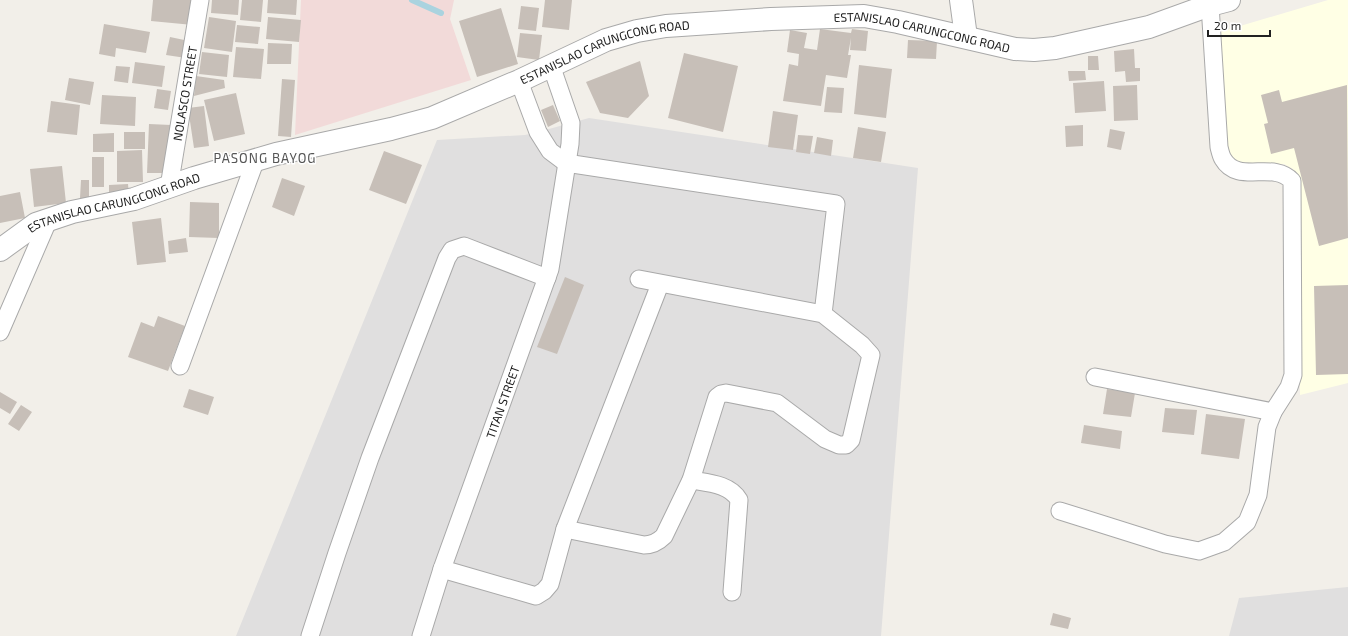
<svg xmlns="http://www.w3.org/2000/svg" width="1348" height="636" font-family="'Exo 2',sans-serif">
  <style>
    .residential { fill: #e0dfdf }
    .commercial { fill: #f2dad9 }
    .education { fill: #ffffe5 }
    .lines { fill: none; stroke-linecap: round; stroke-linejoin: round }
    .stream { stroke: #aad3df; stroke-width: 6 }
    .building { fill: #c7bfb8 }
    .minor-casing { stroke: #a9a9a9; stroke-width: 19 }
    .tertiary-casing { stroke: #a9a9a9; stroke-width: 24 }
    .minor { stroke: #fff; stroke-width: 17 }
    .tertiary { stroke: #fff; stroke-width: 22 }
    .labels { text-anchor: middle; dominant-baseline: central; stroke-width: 3; stroke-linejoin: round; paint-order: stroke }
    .street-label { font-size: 12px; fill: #222; stroke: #fff }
    .neighbourhood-label { font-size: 13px; letter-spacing: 1px; fill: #555; stroke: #fff }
  </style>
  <rect width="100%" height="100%" fill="#f2efe9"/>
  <path class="residential" d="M589 118 918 168 881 636H236L437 140 525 135 538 132Z
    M1348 587V636H1229L1239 598Z"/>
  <path class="commercial" d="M301 0H454L450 19 471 80 295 135Z"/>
  <path class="education" d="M1328 0H1348V383L1300 395 1298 181 1293 169 1284 164H1236L1227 156 1220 32Z"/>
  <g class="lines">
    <path class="stream" d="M412 0 441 13"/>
  </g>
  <path class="building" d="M153 0H196L193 25 151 21Z
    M212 0H239L238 15 211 13Z
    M242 0H263L261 22 240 20Z
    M268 0H297L296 15 267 13Z
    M545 0H572L569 30 542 27Z
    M521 6 539 8 536 31 518 29Z
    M501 8 518 64 477 77 459 21Z
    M209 17 236 21 232 52 204 48Z
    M268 17 301 20 299 42 266 39Z
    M104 24 150 32 146 53 116 48 115 57 99 54Z
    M237 25 260 27 258 44 235 42Z
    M820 29 851 33 852 29 868 31 866 51 850 50 851 38 848 55H851L847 78 826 75 821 106 783 101 789 64 798 66 799 54 787 52 790 30 807 33 804 48 817 50Z
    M520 33 542 35 539 60 517 57Z
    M170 37 189 41 186 58 166 55Z
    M908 40 937 41 936 59 907 58Z
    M268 43 292 44 291 64H267Z
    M236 47 264 49 261 79 233 77Z
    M1134 49 1135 68H1140V81L1126 82 1125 71 1115 72 1114 51Z
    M202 52 229 55 227 77 199 74Z
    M684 53 738 66 723 132 668 118Z
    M1088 56H1098L1099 70H1088Z
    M640 61 649 96 628 118 600 113 586 82Z
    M135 62 165 66 162 87 132 83Z
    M859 65 892 69 886 118 854 114Z
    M116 66 130 67 128 83 114 81Z
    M1068 71H1085L1086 80 1069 81Z
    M196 76 224 80 225 88 194 96Z
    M69 78 94 82 90 105 65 100Z
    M282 79 295 80 291 137 278 136Z
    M1104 81 1106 111 1075 113 1073 83Z
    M1137 85 1138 120 1114 121 1113 86Z
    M1347 85 1348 238 1319 246 1294 148 1271 154 1264 124 1268 123 1261 95 1279 90 1282 102Z
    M827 87 844 88 842 113 824 112Z
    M157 89 171 91 168 110 154 108Z
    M236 93 245 134 214 141 204 100Z
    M102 95 136 97 135 126 100 124Z
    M51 101 80 105 77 135 47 132Z
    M553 105 560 121 548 127 541 110Z
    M204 106 209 146 194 148 188 108Z
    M773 111 798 115 793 150 768 147Z
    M149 124 171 125 169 173H147Z
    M1083 125V146L1066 147 1065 126Z
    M858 127 886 132 881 162 853 158Z
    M1110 129 1125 132 1121 150 1107 147Z
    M124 132H145V149H124Z
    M114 133V152H93V134Z
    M798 135 813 136 810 154 796 152Z
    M817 137 833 140 831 156 814 153Z
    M142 150 143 182H117V151Z
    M384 151 422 165 406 204 369 190Z
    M92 157H104V187H92Z
    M62 166 66 203 34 207 30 169Z
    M282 178 305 186 294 216 272 207Z
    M81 180H89V198H80Z
    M128 184 129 195 109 196V185Z
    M20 192 25 218 0 223V196Z
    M190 202 219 203V238L189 237Z
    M161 218 166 262 137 265 132 222Z
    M186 238 188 252 169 254 168 241Z
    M565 277 584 285 557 354 537 347Z
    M1348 285V374L1316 375 1314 286Z
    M158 316 185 326 168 371 128 357 141 322 154 327Z
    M189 389 214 397 208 415 183 407Z
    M1107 389 1135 393 1131 417 1103 414Z
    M0 392 17 402 10 414 0 408Z
    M21 405 32 412 19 431 8 424Z
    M1165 408 1197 410 1194 435 1162 432Z
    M1206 414 1245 419 1239 459 1201 454Z
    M1084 425 1122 431 1120 449 1081 443Z
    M1053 613 1071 618 1068 629 1050 625Z"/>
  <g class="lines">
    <defs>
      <g id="minor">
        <path d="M519 81 538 132 550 151 566 163 836 204 823 314"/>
        <path id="s1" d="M169 187 200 0"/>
        <path d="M0 332 48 221"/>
        <path d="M180 366 256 159"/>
        <path d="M1095 377 1273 412 1289 387 1293 375 1292 181C1273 160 1238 185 1223 159 1221 156 1220 151 1219 147L1210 5"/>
        <path d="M691 480C708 483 730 484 739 500L732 592"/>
        <path d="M1060 511 1165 544 1199 551 1224 542 1247 522 1258 495 1267 427 1273 412"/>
        <path d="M565 529 644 545C652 545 658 542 664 536L691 480 717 397 721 394 726 393 777 403 825 439 839 445H846L851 440 871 355 862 345 823 314 639 279"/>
        <path d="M442 569 536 596 544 591 550 584 565 529 660 284"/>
        <path d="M310 636 337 553 370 458 447 258 452 250 464 246 547 278"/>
        <path id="s2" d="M421 636 442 569 550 269 570 144 571 123 551 65"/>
      </g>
      <g id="tertiary">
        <path d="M961 0 966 37"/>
        <path id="s3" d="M0 250 36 224 72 212 134 199 194 178 276 154 391 129 432 118 519 81 606 40 637 31 666 26 771 19 864 16 898 22 1015 49 1034 50 1055 48 1149 27 1210 5 1229 0"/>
      </g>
    </defs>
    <use href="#minor" class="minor-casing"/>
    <use href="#tertiary" class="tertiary-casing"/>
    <use href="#minor" class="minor"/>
    <use href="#tertiary" class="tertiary"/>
  </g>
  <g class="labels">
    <g class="street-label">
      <text stroke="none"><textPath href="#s3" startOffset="965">ESTANISLAO CARUNGCONG ROAD</textPath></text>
      <text stroke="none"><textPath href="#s3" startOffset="641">ESTANISLAO CARUNGCONG ROAD</textPath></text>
      <text stroke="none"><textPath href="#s1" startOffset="95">NOLASCO STREET</textPath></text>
      <text stroke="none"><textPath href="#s3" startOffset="125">ESTANISLAO CARUNGCONG ROAD</textPath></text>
      <text stroke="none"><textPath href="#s2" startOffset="248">TITAN STREET</textPath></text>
    </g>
    <g class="neighbourhood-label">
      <text x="265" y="158">PASONG BAYOG</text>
    </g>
  </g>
  <path d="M1208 30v6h62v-6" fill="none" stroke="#222222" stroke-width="2"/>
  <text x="1214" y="30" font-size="12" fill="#222222" stroke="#ffffff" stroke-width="3" paint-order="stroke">20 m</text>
</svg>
